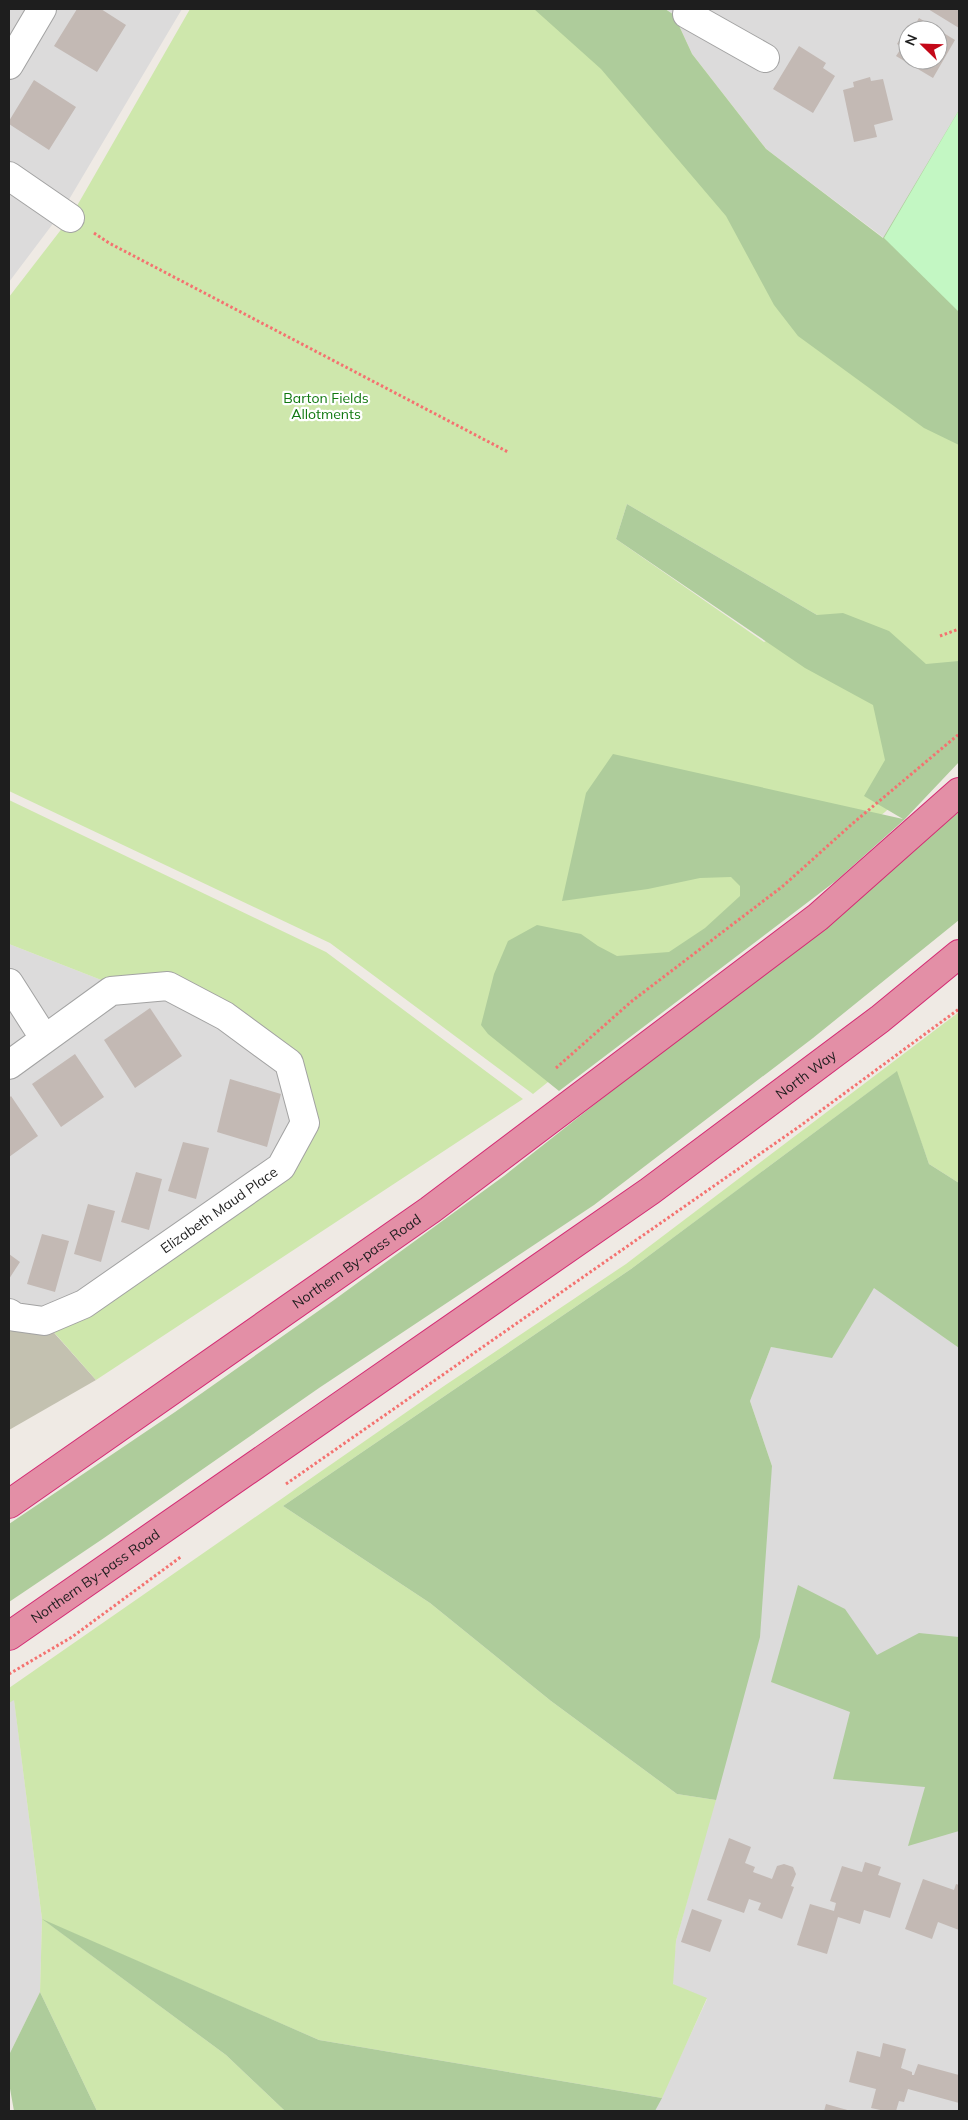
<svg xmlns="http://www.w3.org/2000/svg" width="968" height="2120" font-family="Mulish,sans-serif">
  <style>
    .residential { fill: #dcdbdb; fill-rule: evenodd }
    .construction { fill: #c3c1b0 }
    .grass { fill: #cee7ac; fill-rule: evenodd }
    .forest { fill: #aecc9b }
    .park { fill: #c3f7c3 }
    .building { fill: #c3b9b4; fill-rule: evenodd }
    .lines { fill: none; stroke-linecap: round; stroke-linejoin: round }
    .minor-casing { stroke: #a2a2a2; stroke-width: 30 }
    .highway-casing { stroke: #d32b73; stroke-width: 30 }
    .path { stroke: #f47270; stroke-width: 3; stroke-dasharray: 2.5 2.5; stroke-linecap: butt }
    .minor { stroke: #fff; stroke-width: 28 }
    .highway { stroke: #e38fa6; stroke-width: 28 }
    .labels { text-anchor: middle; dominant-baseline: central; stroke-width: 4.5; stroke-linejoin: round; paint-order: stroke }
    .park-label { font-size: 14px; fill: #107810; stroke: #fff }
    .street-label { font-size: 14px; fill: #1e1e1e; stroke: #fff }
  </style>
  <rect width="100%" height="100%" fill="#efeae4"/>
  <path class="residential" d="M9 9H182L61 213 9 282Z
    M665 9H959V110L884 238 766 149 692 54 674 15ZM908 30H938V60H908Z
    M9 944 109 983 168 986 289 1063 305 1123 281 1167 44 1321 9 1300Z
    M874 1287 959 1348V2111H655L707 1999 672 1984 676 1941 724 1766 772 1466 750 1401 771 1347 832 1357Z
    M14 1699 42 1919 40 1992 9 2055V1702Z"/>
  <path class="construction" d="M9 1322 48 1326 96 1380 9 1430Z"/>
  <path class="grass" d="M190 9H665L674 15 692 54 766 149 811 184 959 312V742L885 812 533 1094 330 943 9 791V297L70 218ZM627 504 817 615 764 642 616 539Z
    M9 800 326 952 523 1099 96 1380 44 1321 280 1167 305 1123 289 1063 225 1016 109 983 9 944Z
    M959 1012V1183L929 1164 896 1072 631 1269 283 1506 430 1603 551 1701 677 1794 716 1800 676 1941 673 1984 707 1998 662 2098 319 2040 45 1921 226 2055 285 2111H97L40 1992 42 1919 14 1700 9 1703V1688L444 1386 626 1264Z"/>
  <path class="forest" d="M534 9H665L674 15 692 54 766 149 883 238 959 110V445L924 428 798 336 774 305 726 216 601 69Z
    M627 504 817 615 843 613 889 631 926 664 959 661V762L905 819 837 880 559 1091 488 1034 481 1025 494 974 508 941 537 925 581 934 598 946 617 956 669 952 705 928 740 896V886L731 877 700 878 648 889 562 901 586 793 613 754 903 819 864 796 885 760 873 705 805 668 616 539Z
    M959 812V920L813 1038 594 1205 319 1388 104 1538 9 1602V1524L175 1412 334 1300 504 1176 727 1000Z
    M897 1071 929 1164 959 1183V1348L874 1288 832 1358 771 1347 750 1401 772 1466 760 1637 716 1800 677 1794 551 1701 430 1603 283 1506 631 1269Z
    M798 1585 845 1609 877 1655 919 1633 959 1637V1831L908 1846 925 1787 833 1779 850 1712 771 1682Z
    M42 1919 319 2040 662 2098 655 2111H285L226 2055Z
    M40 1992 97 2111H14L9 2083V2055Z"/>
  <path class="park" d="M959 110V312L884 238Z"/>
  <path class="building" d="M77 9H101L126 25 97 72 54 46Z
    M928 9H959V28Z
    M919 18 955 40 933 78 896 56 902 47 897 44 908 25 913 28ZM908 30H938V60H908Z
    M799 46 826 63 823 68 835 76 813 113 773 89Z
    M870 77 871 81 883 79 893 120 874 125 877 137 854 142 843 90 854 87 853 82Z
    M34 80 76 107 49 150 9 124V121Z
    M150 1008 182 1056 135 1088 104 1040Z
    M75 1054 104 1097 61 1127 32 1084Z
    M230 1079 281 1094 267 1147 217 1132Z
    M11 1096 38 1136 9 1157V1098Z
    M183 1142 209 1148 196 1199 168 1191Z
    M136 1172 162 1179 149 1230 121 1222Z
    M88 1204 115 1211 101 1262 74 1254Z
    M42 1234 69 1241 55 1292 27 1284Z
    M9 1254 20 1262 9 1279Z
    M729 1838 751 1847 745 1863 755 1867 753 1872 772 1879 777 1866 784 1864 793 1867 796 1874 791 1886 794 1887 782 1919 758 1910 761 1903 749 1899 744 1913 707 1900Z
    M865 1862 881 1867 878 1875 901 1883 890 1918 864 1910 860 1924 838 1917 827 1954 797 1945 810 1904 834 1911 836 1903 830 1901 842 1866 862 1872Z
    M923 1879 954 1890 956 1884 959 1885V1930L938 1922 932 1939 905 1929Z
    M692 1909 722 1920 710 1952 681 1942Z
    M883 2043 906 2049 901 2068 912 2072V2075H914L918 2064 959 2075V2103L908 2089 904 2102 899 2101 896 2111H885L871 2108 876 2089 849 2082 857 2051 880 2057Z
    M826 2104 851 2111H824Z"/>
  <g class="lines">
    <defs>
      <path id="minor" d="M690 9 687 14 765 58
        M9 65 42 9
        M9 176 70 218
        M9 983 44 1038
        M9 1065 111 991 168 986 225 1016 289 1063 305 1123 281 1167 84 1304 44 1321 15 1317 9 1313"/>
      <g id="highway">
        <path id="s1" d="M9 1504 430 1210 818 917 959 792"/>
        <path id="s2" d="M9 1636 650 1191 880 1019 959 954"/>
      </g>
    </defs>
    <use href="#minor" class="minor-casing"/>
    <use href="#highway" class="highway-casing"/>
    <path class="path" d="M94 233 109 243 508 452
      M940 636 959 629
      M556 1068 632 1001 783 886 852 824 959 734
      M286 1484 800 1126 959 1009
      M9 1674 72 1637 182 1556"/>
    <use href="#minor" class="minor"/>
    <use href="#highway" class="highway"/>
  </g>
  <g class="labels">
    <g class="park-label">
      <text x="326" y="398">Barton Fields<tspan x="326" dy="16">Allotments</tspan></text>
    </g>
    <g class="street-label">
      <text stroke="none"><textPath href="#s2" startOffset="975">North Way</textPath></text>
      <text transform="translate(219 1210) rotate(-35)">Elizabeth Maud Place</text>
      <text stroke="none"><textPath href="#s1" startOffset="424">Northern By-pass Road</textPath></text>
      <text stroke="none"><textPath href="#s2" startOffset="105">Northern By-pass Road</textPath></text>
    </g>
  </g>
  <rect width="968" height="2120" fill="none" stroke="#1e1e1e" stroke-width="20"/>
  <g transform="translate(923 45) rotate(293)"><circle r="24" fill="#ffffff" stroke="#a5a5a5"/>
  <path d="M0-4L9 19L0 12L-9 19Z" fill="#c40818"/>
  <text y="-8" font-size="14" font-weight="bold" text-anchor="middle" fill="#1e1e1e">N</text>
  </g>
</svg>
